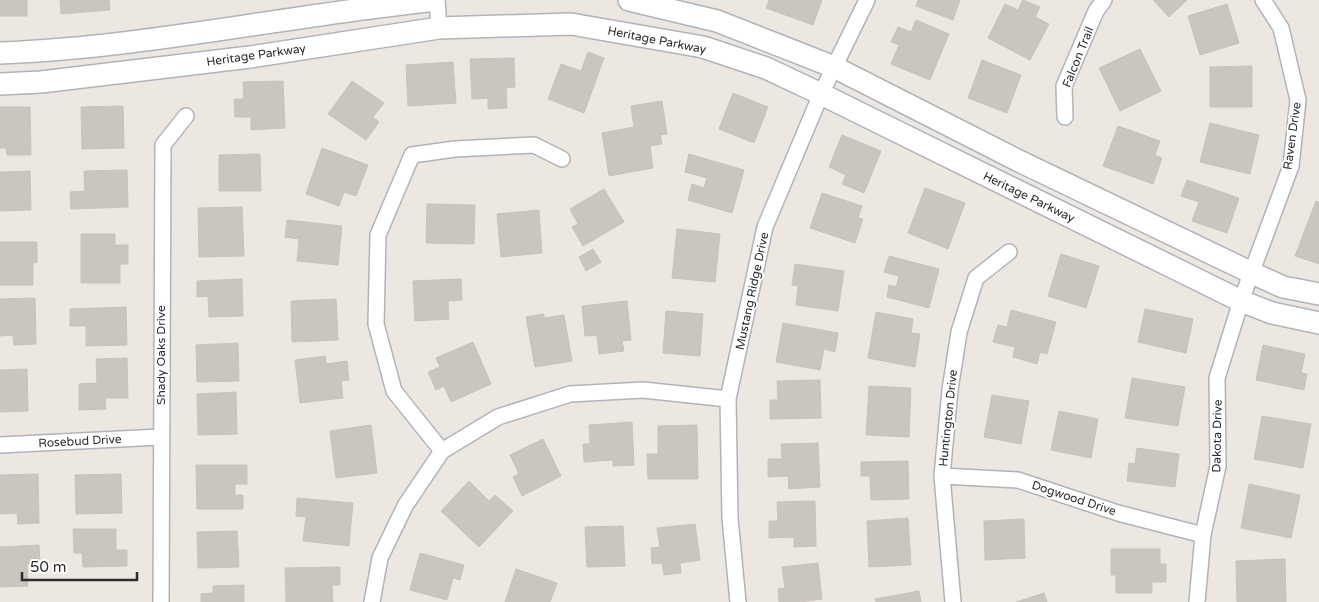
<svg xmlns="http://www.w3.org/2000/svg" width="1319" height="602" font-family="'Varela Round',sans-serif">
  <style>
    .building { fill: #c9c5bf; stroke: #c8c3ba }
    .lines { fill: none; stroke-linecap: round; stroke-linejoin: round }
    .minor-casing { stroke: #b1b3bb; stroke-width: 18 }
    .secondary-casing { stroke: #b1b3bb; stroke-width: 24 }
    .minor { stroke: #fff; stroke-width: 15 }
    .secondary { stroke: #fff; stroke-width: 21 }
    .labels { text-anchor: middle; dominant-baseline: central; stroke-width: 4; stroke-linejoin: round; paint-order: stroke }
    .street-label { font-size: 12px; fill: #2d2d2d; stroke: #fff }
  </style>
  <rect width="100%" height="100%" fill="#ede7e1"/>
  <path class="building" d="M0 0H27V16H0Z
    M60 0H109L110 10 61 14Z
    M769 0H822L813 25 766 8Z
    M918 0H960L953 20 916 6Z
    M1023 0 1040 7 1035 17 1049 24 1030 60 988 38 1005 4 1018 10Z
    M1153 0H1187L1169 17Z
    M1227 4 1239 43 1200 55 1188 16Z
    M916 20 949 34 930 80 891 64 899 45 891 42 898 27 911 32Z
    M1140 49 1161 91 1120 111 1099 68Z
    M588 52 604 58 584 113 548 99 561 64 581 71Z
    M514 58 515 87 506 88 507 108 488 109V98L472 99 470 59Z
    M982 60 1021 75 1007 113 968 98Z
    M453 62 456 103 408 106 406 65Z
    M1252 66V107H1210V67Z
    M283 81 285 128 251 130V117H235L234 99H244L243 82Z
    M352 81 384 103 373 117 379 122 366 140 328 114Z
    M733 93 768 107 754 143 719 129Z
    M662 101 667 134 660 135 662 144 650 146 653 168 609 176 602 133 634 127 631 106Z
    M123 106 124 148 82 149 81 107Z
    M0 107H30L31 155H7L6 148H0Z
    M1210 123 1259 135 1250 174 1200 162Z
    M1118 126 1160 141 1155 155 1162 158 1153 184 1103 166Z
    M842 135 881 151 864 193 842 184 846 175 829 167Z
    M322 148 368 165 356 196 344 192 339 206 306 194Z
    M260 154 261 191H219V155Z
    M689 154 744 170 732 213 688 200 692 184 704 188 707 178 685 172Z
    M127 170 128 207 71 209 70 192 85 191 84 171Z
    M30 171 31 210 0 211V172Z
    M1187 180 1239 198 1227 233 1192 221 1199 202 1181 196Z
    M925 188 965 203 948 249 908 233Z
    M604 189 624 222 583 246 572 227 578 224 570 209Z
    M822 193 862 206 858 218 863 219 855 243 810 228Z
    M1316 201 1319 202V264L1295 256Z
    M427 204 475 205 474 244 426 243Z
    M242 207 244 256 199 257 198 208Z
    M539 210 542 253 501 257 497 214Z
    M287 220 342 226 338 265 297 261 299 239 285 237Z
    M677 229 720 234 715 282 672 278Z
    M81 234H115V245H128V264H120V283H81Z
    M0 242H37V263L33 262V285H0Z
    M593 249 601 262 586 271 579 257Z
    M1061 254 1099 266 1086 308 1048 296Z
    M889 256 939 269 929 308 887 297 889 285 896 287 899 276 884 272Z
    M795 264 844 271 838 311 796 305 798 286 792 285Z
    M242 279 243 316 209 317 208 296 197 297V281Z
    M461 279 462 300 448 301 449 319 415 321 413 281Z
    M35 298 36 344 14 345 13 335 0 336V299Z
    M336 299 338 340 292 342 291 301Z
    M627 301 631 340 622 341 624 351 599 354 597 335 585 336 582 306Z
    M126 307 127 345 86 346V326H70V309Z
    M1145 309 1193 319 1186 353 1138 342Z
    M1011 310 1056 322 1047 354 1040 352 1037 364 1013 357 1015 347 993 342 998 325 1007 327Z
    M666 311 703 314 700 356 663 353Z
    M876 312 913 319 911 333 920 334 915 367 868 358Z
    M544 314V318L564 315 572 361 535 367 526 317Z
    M783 323 838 333 835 352 824 349 820 370 776 362Z
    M473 342 491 384 451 402 444 386 436 390 428 372 440 367 436 358Z
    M238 343 239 381 197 382 196 345Z
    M1263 345 1305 354 1301 373 1307 374 1304 390 1256 380Z
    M325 356 326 364 347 361 349 380 341 381 343 398 300 403 295 360Z
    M127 358 128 398H105L106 409 79 410V384L97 383 96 359Z
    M27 369 28 411 0 412V370Z
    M1132 378 1185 387 1178 426 1125 418Z
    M820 380 821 418 770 419V400H778L777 381Z
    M869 386 911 388 909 437 866 435Z
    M236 392 237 434 198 435 197 394Z
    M992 395 1029 401 1021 444 984 437Z
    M1059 411 1098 419 1091 458 1051 450Z
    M1262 416 1311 424 1303 468 1254 459Z
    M632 422 634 465 613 466V460L584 462 583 444H590L589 425Z
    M371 425 377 473 336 478 330 431Z
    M697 425 698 479H648L647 454H658V426Z
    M543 439 561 476 522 496 513 477 519 474 510 455Z
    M818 443 820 487 789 489 788 476 768 477V459H782L781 444Z
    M1137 448 1179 454 1175 487 1127 481 1129 463 1135 464Z
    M908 461 909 499 871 500 870 476H861V462Z
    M196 465H247V484H235V495H243V509H197Z
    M38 474 39 523 18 524 17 513 0 514V475Z
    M121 474 122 513 76 514 75 475Z
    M469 481 489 501 495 495 513 511 479 547 441 511Z
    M1249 484 1300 495 1291 538 1241 528Z
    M297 498 353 503 349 546 303 541 306 517 296 516Z
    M815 501 816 546 794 547V537L769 538V521H778L777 502Z
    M908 518 911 565 869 567 867 521Z
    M1024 519 1025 558 985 560 984 521Z
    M695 524 700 560 680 563 681 573 664 575 662 563 652 564 651 548 660 547 657 528Z
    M623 526 625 566 587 567 585 527Z
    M73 529H116V550H127V566L83 567 82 553H74Z
    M237 531 239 567 198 568 197 532Z
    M39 545 40 563 27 564 28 586 0 587V547Z
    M1111 549H1160V564H1166V582H1152V593H1116V575H1111Z
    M420 553 464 565 460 580 453 578 447 600 410 590Z
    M1285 559 1286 602H1237L1236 561Z
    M818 563 822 599 800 602H779L778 589 785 588 782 567Z
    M340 567V585H332L333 602H286L285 568Z
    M516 569 557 583 550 602H505Z
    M244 585V602H201V594L213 593V586Z
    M919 591 921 602H876L875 599Z
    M1044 593 1047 602H1016Z"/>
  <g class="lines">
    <defs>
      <path id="minor" d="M437 0 439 28
        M1065 117 1064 86 1096 11 1104 0
        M0 445 160 437
        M442 451 394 391 376 324 378 235 412 155 455 149 534 145 562 159
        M942 476 1018 480 1118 513 1203 535
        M161 602 163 145 186 116
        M372 602 380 558 405 506 442 451 498 417 570 394 643 390 728 399
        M738 602 730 518 728 399 765 227 821 94 867 0
        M953 602 942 476 950 390 959 332 976 278 1009 252
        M1197 602 1203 535 1218 466 1217 378 1241 301 1291 166 1298 100 1281 28 1263 0"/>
      <path id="secondary" d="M629 0 717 21 834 67 1017 160 1252 273 1283 287 1319 294
        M0 53C108 49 214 30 320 15 358 9 396 5 434 0
        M0 84 41 82 250 57 439 28 571 24 703 47 766 68 821 94 1241 301 1272 313 1319 323"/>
    </defs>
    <use href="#minor" class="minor-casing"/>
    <use href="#secondary" class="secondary-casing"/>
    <use href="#minor" class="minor"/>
    <use href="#secondary" class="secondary"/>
  </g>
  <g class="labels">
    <g class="street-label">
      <text transform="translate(657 40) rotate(11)">Heritage Parkway</text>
      <text transform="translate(256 55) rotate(-8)">Heritage Parkway</text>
      <text transform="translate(1078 57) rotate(-68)">Falcon Trail</text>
      <text transform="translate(1292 136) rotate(-82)">Raven Drive</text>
      <text transform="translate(1029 197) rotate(26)">Heritage Parkway</text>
      <text transform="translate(752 291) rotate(-78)">Mustang Ridge Drive</text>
      <text transform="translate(161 355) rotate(-90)">Shady Oaks Drive</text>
      <text transform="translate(948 418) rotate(-84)">Huntington Drive</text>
      <text transform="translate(1217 436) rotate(-89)">Dakota Drive</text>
      <text transform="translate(80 441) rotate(-3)">Rosebud Drive</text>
      <text transform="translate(1074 498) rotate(18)">Dogwood Drive</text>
    </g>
  </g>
  <path d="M22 572v8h115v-8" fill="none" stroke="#2d2d2d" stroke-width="2.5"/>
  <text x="30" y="572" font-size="15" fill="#2d2d2d" stroke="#ffffff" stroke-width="4" paint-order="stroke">50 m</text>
</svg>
